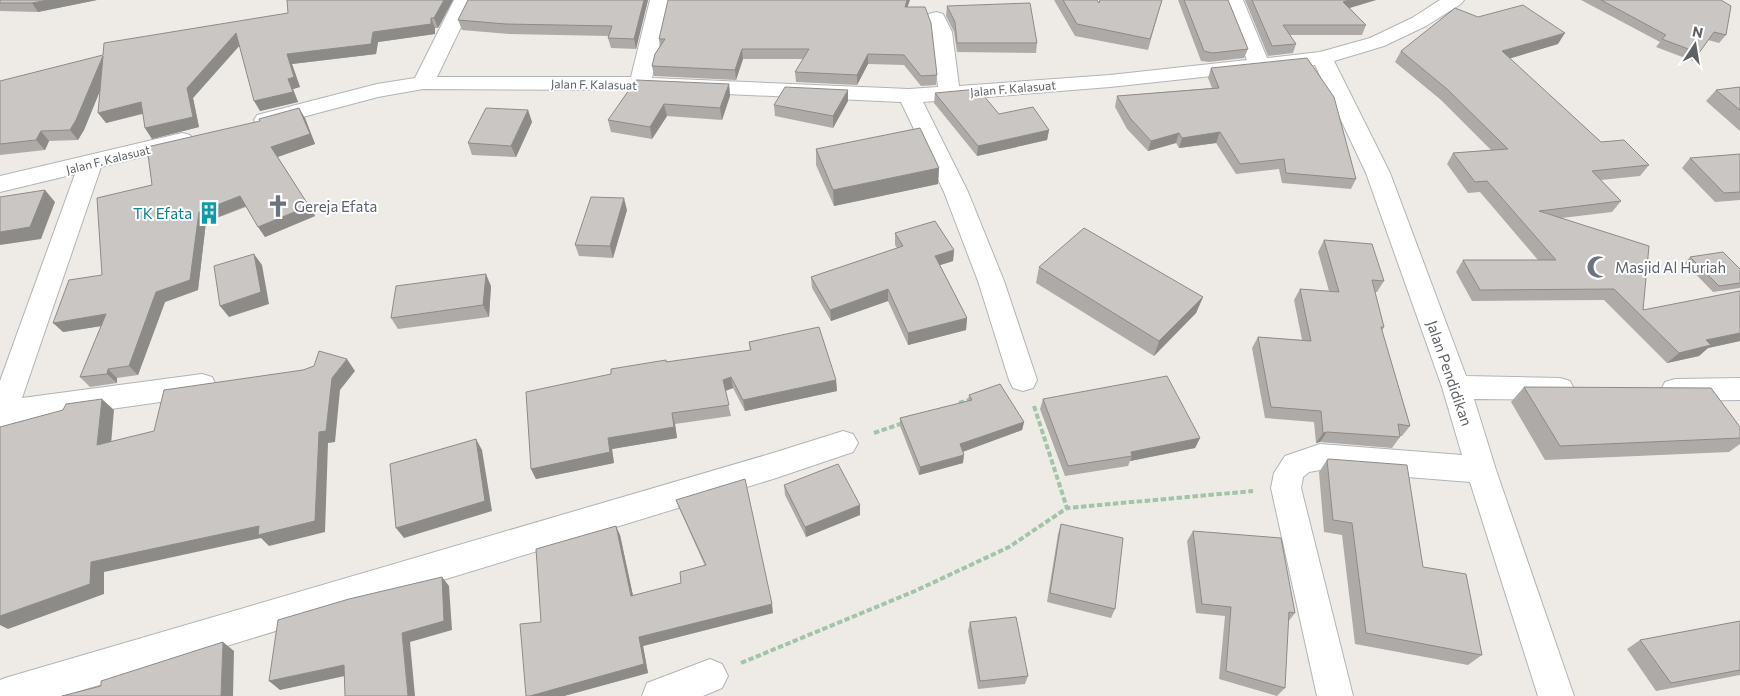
<svg xmlns="http://www.w3.org/2000/svg" width="1740" height="696" font-family="Commissioner,sans-serif">
  <style>
    .lines { fill: none; stroke-linecap: round; stroke-linejoin: round }
    .minor-casing { stroke: #b1b4b7; stroke-width: 2 }
    .path { stroke: #a2c5a7; stroke-width: 4; stroke-dasharray: 5.5 2.5; stroke-linecap: butt }
    .minor { fill: #fff; fill-rule: evenodd }
    .wall { fill: #aeaaa8 }
    .shaded-wall { fill: #8d8b88 }
    .building { fill: #cac6c3; stroke: #8d8b88 }
    .labels { text-anchor: middle; dominant-baseline: central; stroke-width: 4; stroke-linejoin: round; paint-order: stroke }
    .far-street-label { font-size: 12px; fill: #5e6265; stroke: #fff }
    .worship-label { font-size: 15px; fill: #5b616d; stroke: #fff; text-anchor: start }
    .culture-label { font-size: 15px; fill: #0d838f; stroke: #fff; text-anchor: end }
    .street-label { font-size: 15px; fill: #5e6265; stroke: #fff }
  </style>
  <rect width="100%" height="100%" fill="#eeebe6"/>
  <g class="lines">
    <defs>
      <path id="minor" d="M454 0H474L437 77H631L650 0H670L652 78 909 89 938 87 932 32 926 18 929 14 936 12 943 14 952 32 959 86 1110 75 1247 60 1223 0H1243L1267 58 1320 52 1370 38 1412 18 1440 0H1464L1461 4 1426 26 1384 46 1334 61 1390 173 1466 376 1560 378 1570 381 1574 389 1570 397 1560 400 1474 399 1496 470 1574 696H1538L1470 482 1320 470 1309 472 1303 477 1301 488 1353 696H1317L1271 488 1274 473 1285 456 1320 444 1462 455 1442 387 1366 173 1315 65 1110 87 923 102 968 192 1004 281 1037 380 1033 388 1023 391 1013 388 1009 380 978 281 944 192 901 102 640 90 423 89 378 97 265 127 257 125 254 120 257 115 377 84 415 78Z
        M182 133 190 135 193 140 190 145 101 167 22 398 202 374 212 377 216 385 212 393 202 396 13 423 10 430 0 433V381L75 174 0 192V176Z
        M1740 378V400L1675 401 1665 398 1661 390 1665 382 1675 379Z
        M843 431 853 434 858 443 853 452 773 479 63 696H0V680L5 678 773 453Z
        M710 659 722 664 728 676 722 688 703 696H642L647 683Z"/>
    </defs>
    <use href="#minor" class="minor-casing"/>
    <path class="path" d="M959 403 972 399
      M1034 406 1067 508
      M874 433 903 423
      M741 663 915 591 1009 547 1067 508 1253 491"/>
    <use href="#minor" class="minor"/>
  </g>
  <path class="wall" d="M0 0H97L38 12 0 11Z
    M453 0 438 28H435V34L378 42 376 54 292 64 300 87 293 89 298 102 260 111 239 45 193 98 199 127 152 139 145 128 143 114 106 123 100 91 84 130 78 140 49 141 45 150 0 155V81Z
    M468 0H648L636 49 611 48 608 38 609 36 509 34 462 30 458 20Z
    M1054 0H1097L1099 3 1162 0 1148 50 1075 36Z
    M1178 0H1228L1248 49 1244 58 1209 62 1201 61Z
    M1245 0H1376L1350 8 1366 25 1362 35H1290L1296 44 1293 53 1268 56Z
    M1581 0H1721L1726 35 1719 43 1708 40 1693 61 1656 47 1660 42Z
    M947 6 1037 43 1036 53 957 52 954 32 946 16Z
    M908 7 937 75 936 85 921 86 904 65 868 64 857 85 796 82 795 72 803 59H743L736 80 654 76 652 66 660 47 659 39Z
    M1478 17 1558 44 1509 58 1601 142 1649 165 1640 176 1601 180 1621 201 1612 212 1562 218 1643 310 1740 291V341L1708 348 1699 356 1667 363 1604 300 1472 301 1456 272 1463 260H1538L1480 192 1468 193 1447 164 1453 153 1491 150 1441 100 1395 62 1401 51Z
    M1211 68 1356 179 1351 189 1282 183 1279 169 1236 174 1216 143 1179 148 1176 143 1148 151 1127 129 1115 107 1117 96 1212 88 1208 78Z
    M729 84 730 96 722 120 667 116 652 139 611 132 608 120Z
    M1740 87V131L1706 101 1716 90Z
    M935 93 1049 130 1047 140 977 156 934 103Z
    M848 101 833 128 775 116 774 105Z
    M528 110 532 122 516 157 472 155 468 143Z
    M305 118 315 144 278 157 315 216 265 237 246 207 206 222 198 290 165 302 138 375 117 378V383L90 387 80 377 101 326 63 332 102 275 152 185Z
    M816 149 939 168 938 184 834 206 816 165Z
    M1740 154V200L1715 202 1682 168 1690 158Z
    M627 210 613 258 579 256 575 245Z
    M895 233 954 250 953 261 940 265 967 318 966 330 908 345 888 301 831 321 812 288 811 277 897 248 895 245Z
    M1324 240 1384 281 1377 292H1375L1384 327 1382 331 1410 426 1402 436H1400V437L1392 448 1320 442 1316 443 1314 422 1265 418 1252 348 1258 337 1302 340 1294 300 1300 289 1329 291 1318 252Z
    M1690 257 1740 269V288L1713 292 1685 263Z
    M1039 267 1203 297 1196 313 1154 356 1036 283Z
    M491 286 489 317 398 329 391 318Z
    M749 342 836 380 837 391 745 411 733 388 725 391 731 416 675 424 677 438 612 449 614 463 536 479 531 469 611 374 667 362 750 351Z
    M1524 387 1740 427V444L1729 452 1545 460 1511 402Z
    M969 395 1024 422 1022 430 963 452V463L919 475 900 426V418L968 401Z
    M1043 399 1200 438 1195 448 1130 461 1128 466 1065 476 1040 409Z
    M1327 460 1423 567 1482 655 1468 665 1355 644 1342 535 1324 532 1319 472Z
    M784 485 860 515 806 537 785 495Z
    M676 500 773 613 643 646 648 673 564 696H526L541 622 620 535 633 596 681 583 705 566 680 510Z
    M1061 524 1115 609 1111 618 1047 602 1058 534Z
    M1193 531 1295 613 1288 622 1285 688 1277 696 1219 679 1225 616 1196 613 1187 541Z
    M1740 621V675L1656 691 1627 649 1640 640Z
    M970 622 1028 676 1025 684 978 689 968 631Z"/>
  <path class="shaded-wall" d="M48 0H97L38 12 32 3Z
    M444 0H453L438 28 434 18Z
    M644 0H648L636 49 634 39Z
    M907 0H910L904 17 905 7Z
    M1349 0H1376L1339 11 1343 2Z
    M431 18 435 28V34L378 42 376 54 292 64 300 87 293 89 298 102 260 111 254 101 288 79 287 54Z
    M236 33 242 43 193 98 199 127 152 139 145 128 187 88Z
    M1565 33 1558 44 1495 63 1502 51Z
    M742 49 743 59 736 80 735 70Z
    M868 54V64L857 85V75Z
    M103 56 110 66 84 130 78 140 70 130Z
    M729 84 730 96 722 120 720 108Z
    M848 90V101L833 128V116Z
    M141 102 148 112 106 123 98 113Z
    M664 104 667 116 652 139 650 127Z
    M299 108 305 118 315 144 277 157 271 147Z
    M528 110 532 122 516 157 511 146Z
    M1049 130 1047 140 977 156 978 146Z
    M41 131 49 141 45 150 36 140Z
    M1220 132 1216 143 1179 148 1182 138Z
    M1179 133 1176 143 1148 151 1151 141Z
    M939 168 938 184 834 206 833 190Z
    M45 190 55 202 41 239 0 245V232Z
    M240 196 246 206 206 222 198 290 165 302 138 375 129 366 156 292 199 212Z
    M624 198 627 210 613 258 610 246Z
    M309 206 315 216 265 237 258 227Z
    M954 250 953 261 934 267 935 256Z
    M254 254 262 265 269 304 229 317 220 306Z
    M486 274 491 286 489 317 483 305Z
    M888 289V301L831 321 830 310Z
    M1203 297 1196 313 1154 356 1159 341Z
    M106 314 115 324 63 332 53 323Z
    M967 318 966 330 908 345V333Z
    M1740 333V341L1708 348 1699 356 1667 363 1679 353 1706 340Z
    M347 359 355 371 340 390 335 442 328 443 325 532 269 546 261 538 104 572V594L8 629 0 625V616L91 562 319 432 332 378Z
    M108 369 117 378V383L107 374Z
    M731 377 733 388 725 391 723 380Z
    M836 380 837 391 745 411 743 400Z
    M102 399 114 410 110 456 97 445Z
    M672 413 675 424 677 438 612 449 614 463 536 479 531 469Z
    M1024 422 1022 430 959 453 960 444Z
    M1327 432 1320 442 1316 443 1323 433Z
    M1200 438 1195 448 1130 461 1132 456 1131 452Z
    M476 439 482 450 492 511 404 538 396 528Z
    M964 455 963 463 919 475 920 467Z
    M860 505V515L806 537 805 527Z
    M616 526 620 535 635 605 631 596Z
    M442 577 449 586 452 630 410 642 415 696H408L402 633Z
    M772 604 773 613 643 646 648 673 564 696H530L639 637Z
    M223 642 234 651 233 696H221Z
    M344 665 354 674 280 690 269 681Z"/>
  <path class="building" d="M0 0H48L32 3H0Z
    M287 0H444L434 18H431V24L373 32 371 44 287 54 294 77 288 79 293 92 254 101 236 33 187 88 193 117 145 128 141 102 98 113 103 56 76 120 70 130 41 131 36 140 0 144V81L103 55 104 43 288 13Z
    M468 0H644L634 39 608 38 612 26 506 24 458 20Z
    M668 0H907L905 7H925L931 23 937 75 921 76 904 55 868 54 857 75 795 72 809 49H742L735 70 652 66 655 54 665 39H659Z
    M1063 0H1097L1099 3 1100 0H1162L1150 39 1077 24Z
    M1184 0H1228L1248 49 1212 53 1204 51Z
    M1252 0H1349L1343 2 1366 25H1283L1296 44 1272 46Z
    M1601 0H1721L1731 6 1726 35 1714 32 1699 53 1662 39 1666 35Z
    M1030 3 1037 43H957L955 22 947 6Z
    M1523 5 1565 33 1502 51 1601 142 1624 140 1649 165 1592 171 1621 201 1539 211 1649 246 1643 310 1740 291V333L1706 340 1711 345 1679 353 1614 289 1480 290 1463 260H1556L1487 181 1475 182 1453 153 1508 149 1447 89 1401 51 1455 8 1478 17Z
    M1307 58 1334 97 1356 179 1286 173 1284 159 1240 164 1220 132 1182 138 1179 133 1151 141 1130 118 1117 96 1219 88 1211 68Z
    M636 80 729 84 720 108 664 104 650 127 608 120Z
    M785 87 848 90 833 116 774 105Z
    M1740 87V110L1716 90Z
    M978 89 999 114 1033 107 1049 130 978 146 935 93Z
    M299 108 310 134 271 147 309 206 258 227 240 196 199 212 190 280 156 292 129 366 108 369 107 374 80 377 106 314 53 323 69 280 102 275 97 198 152 185 147 147 260 121 259 119Z
    M486 108 528 110 511 146 468 143Z
    M920 128 939 168 833 190 816 149Z
    M1740 154V192L1724 193 1690 158Z
    M45 190 30 227 0 232V197Z
    M591 197 624 198 610 246 575 245Z
    M935 221 954 250 935 256 967 318 908 333 888 289 830 310 811 277 903 246 895 233Z
    M1084 228 1203 297 1159 341 1039 267Z
    M1324 240 1372 244 1384 281 1372 280 1384 327H1381L1410 426 1398 424 1400 437 1327 432 1323 433 1321 411 1271 407 1258 337 1311 341 1300 289 1339 292Z
    M1723 252 1740 269V283L1719 286 1690 257Z
    M254 254 261 292 220 306 214 266Z
    M486 274 483 305 391 318 396 286Z
    M819 327 836 380 743 400 731 377 723 380 729 405 672 413 674 427 608 438 610 452 531 469 526 392 611 374V369L666 360V362L751 350 749 342Z
    M319 351 347 359 332 378 326 431 319 432 315 521 258 535 259 526 91 562 90 584 0 616V427L63 410 66 404 102 399 97 445 154 431 164 390 303 370 314 366Z
    M1167 376 1200 438 1131 452 1132 456 1068 466 1043 399Z
    M1000 384 1024 422 960 444 964 455 920 467 900 418 972 400 969 395Z
    M1524 387 1711 388 1740 427V438L1560 446Z
    M476 439 485 501 396 528 390 464Z
    M1329 459 1407 465 1423 567 1466 574 1482 655 1366 633 1352 523 1333 520 1327 460Z
    M838 464 860 505 805 527 784 485Z
    M745 479 772 604 639 637 644 664 530 696H526L520 624 541 622 536 549 616 526 631 596 681 583 680 572 706 565 676 500Z
    M1061 524 1123 538 1115 609 1050 593Z
    M1193 531 1281 538 1295 613 1289 612 1285 688 1226 671 1231 607 1202 604Z
    M442 577 444 621 402 633 408 696H345L344 665 269 681 278 620 349 599Z
    M1016 617 1028 676 980 681 970 622Z
    M1740 621V670L1671 683 1640 640Z
    M223 642 221 696H62L101 686V681Z"/>
  <defs>
    <symbol id="church-bare" viewBox="-9 -9 18 18"><path d="M-1.2-6h2.4v3.5h3.3v2.4h-3.3V6h-2.4V-.1h-3.3v-2.4h3.3Z" fill="#6b7280" stroke="#fff" stroke-width="2.5" paint-order="stroke"/></symbol>
    <symbol id="building-bare" viewBox="-9 -9 18 18"><path d="M-4-6H4V6H1V3H-1V6H-4ZM-2.5-4.3h1.7v1.8h-1.7ZM.8-4.3h1.7v1.8H.8ZM-2.5-1h1.7V.8h-1.7ZM.8-1h1.7V.8H.8Z" fill="#0f9aa8" stroke="#fff" stroke-width="2.5" paint-order="stroke"/></symbol>
    <symbol id="mosque-bare" viewBox="-9 -9 18 18"><path d="M3.5-4.9A6 6 0 1 0 3.5 4.9A5 5 0 1 1 3.5-4.9Z" fill="#6b7280" stroke="#fff" stroke-width="2.5" paint-order="stroke"/></symbol>
  </defs>
  <g fill-rule="evenodd">
    <use href="#church-bare" x="262" y="190" width="32" height="32"/>
    <use href="#building-bare" x="193" y="197" width="32" height="32"/>
    <use href="#mosque-bare" x="1582" y="251" width="32" height="32"/>
  </g>
  <g class="labels">
    <g class="far-street-label">
      <text transform="translate(594 84) rotate(1)">Jalan F. Kalasuat</text>
      <text transform="translate(1013 88) rotate(-5)">Jalan F. Kalasuat</text>
      <text transform="translate(108 159) rotate(-14)">Jalan F. Kalasuat</text>
    </g>
    <g class="worship-label">
      <text x="294" y="206">Gereja Efata</text>
      <text x="1615" y="267">Masjid Al Huriah</text>
    </g>
    <g class="culture-label">
      <text x="192" y="213">TK Efata</text>
    </g>
    <g class="street-label">
      <text transform="translate(1450 373) rotate(71)">Jalan Pendidikan</text>
    </g>
  </g>
  <g transform="translate(1695 45) rotate(12)" stroke="#ffffff" stroke-width="4" paint-order="stroke">
  <path d="M0-4L9 19L0 12L-9 19Z" fill="#5e6265"/>
  <text y="-8" font-size="14" font-weight="bold" text-anchor="middle" fill="#5e6265">N</text>
  </g>
</svg>
